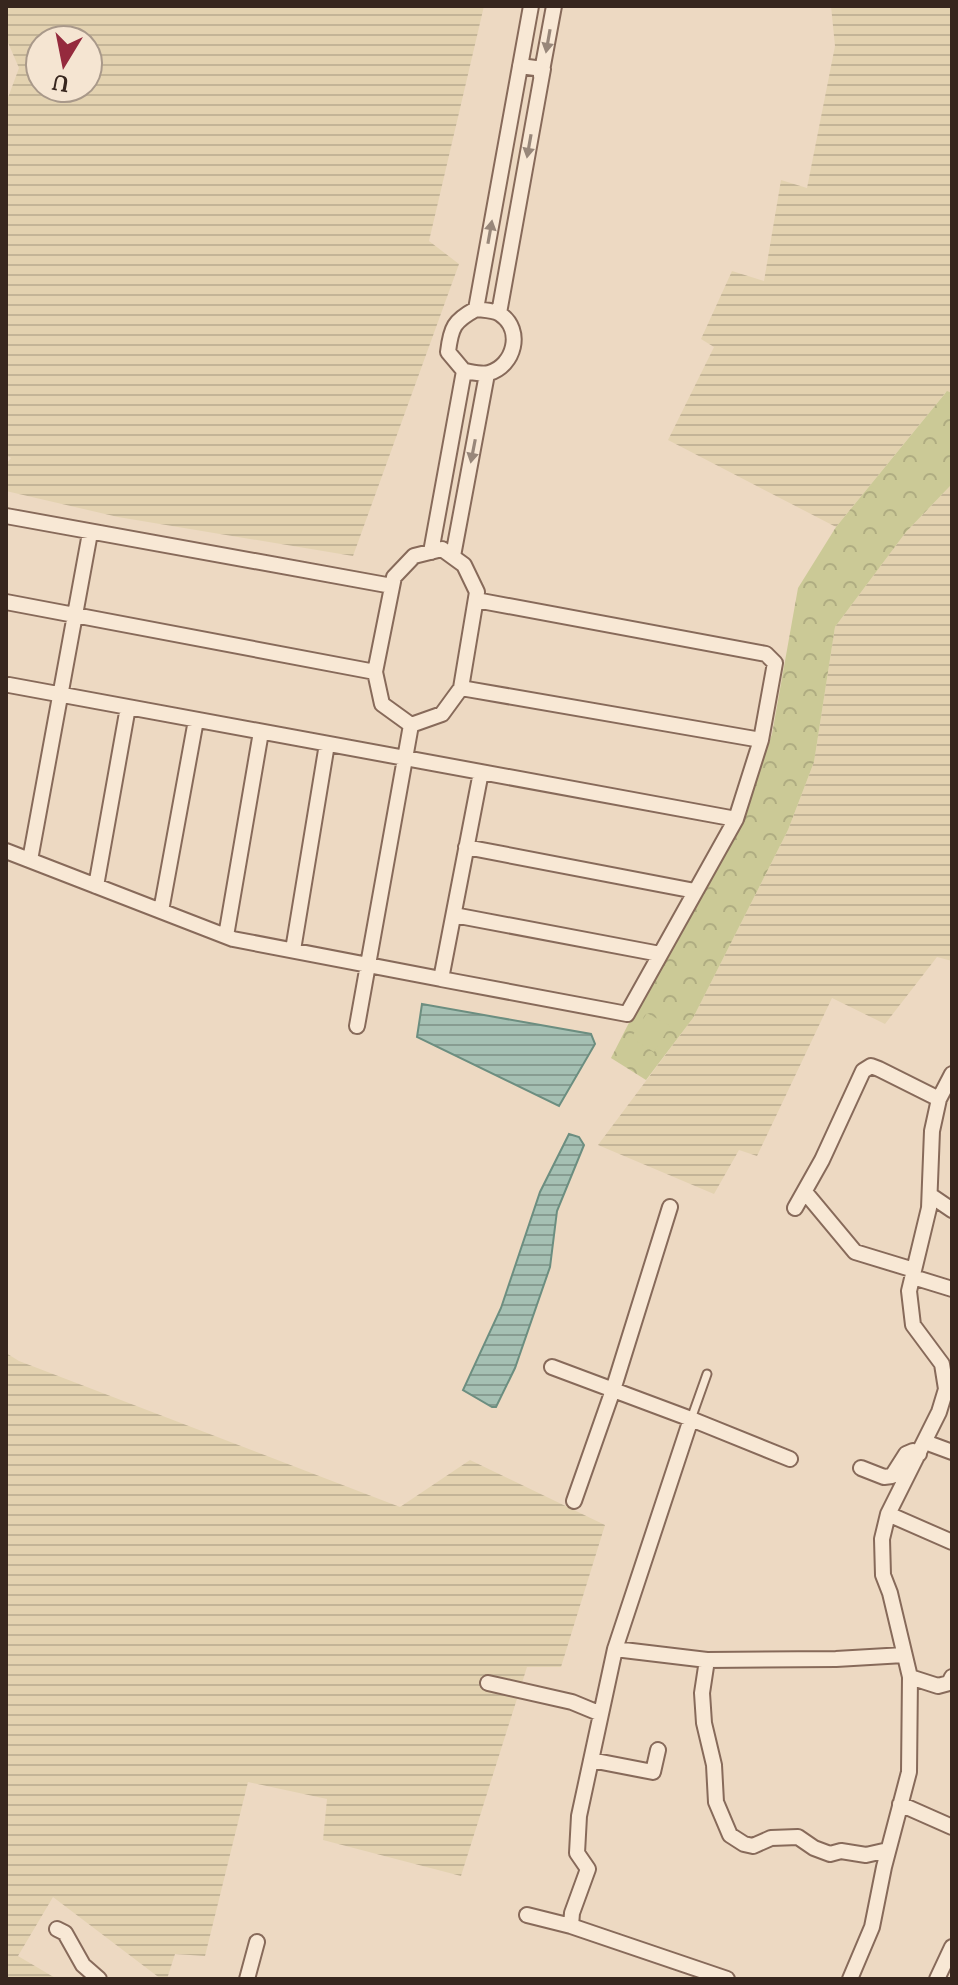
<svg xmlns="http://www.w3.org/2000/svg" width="958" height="1985" font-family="Lora,serif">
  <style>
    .farmland { fill: url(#farmland-rules); fill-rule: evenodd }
    .park { fill: url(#park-crowns) }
    .garden { fill: #cbc996 }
    .water { fill: url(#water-rules); stroke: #6c8e80; stroke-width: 2 }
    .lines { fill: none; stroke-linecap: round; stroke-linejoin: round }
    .service-casing { stroke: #876a5a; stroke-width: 11 }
    .minor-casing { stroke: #876a5a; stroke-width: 18 }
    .service { stroke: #f8e8d5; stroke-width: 7 }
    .minor { stroke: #f8e8d5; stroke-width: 14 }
    .oneway { fill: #98877a }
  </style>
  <defs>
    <pattern id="farmland-rules" width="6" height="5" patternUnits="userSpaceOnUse" patternTransform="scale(2)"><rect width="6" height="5" fill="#e3d2b0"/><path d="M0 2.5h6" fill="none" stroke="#c3b497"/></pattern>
    <pattern id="park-crowns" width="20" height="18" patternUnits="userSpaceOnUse" patternTransform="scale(2)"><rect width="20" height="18" fill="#cbc996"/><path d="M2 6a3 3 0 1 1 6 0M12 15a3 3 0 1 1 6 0" fill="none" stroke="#afac81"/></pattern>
    <pattern id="water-rules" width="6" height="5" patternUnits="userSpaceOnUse" patternTransform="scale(2)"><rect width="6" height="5" fill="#a5c0b3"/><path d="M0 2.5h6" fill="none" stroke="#879c91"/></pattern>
  </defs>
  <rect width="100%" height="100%" fill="#edd9c2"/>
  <path class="farmland" d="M6 6H484L429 241 459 264 353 556 118 517 6 491V464L11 458 6 455V103L19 68 6 38ZM40 40H88V88H40Z
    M831 6H952V393L946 392 836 527 668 440 714 347 701 339 732 271 764 281 781 180 807 188 835 46Z
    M952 484V961L937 957 885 1024 832 998 757 1156 739 1150 714 1194 598 1145 693 1018 788 830 814 762 835 627 906 532Z
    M6 1353 19 1361 400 1507 470 1460 605 1525 561 1667H527L461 1876 323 1840 327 1799 248 1782 205 1956 175 1954 167 1979H161L53 1897 18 1956 57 1979H6Z"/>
  <path class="park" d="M947 391 952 393V484L906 532 835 627 814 762 788 830 693 1018 646 1080 611 1058 635 1011 740 827 772 734 798 588 836 527Z"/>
  <path class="garden" d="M647 1013 670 1026 654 1052 631 1038Z"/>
  <path class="water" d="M422 1004 591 1034 595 1044 559 1106 417 1037Z
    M569 1134 579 1137 584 1145 557 1211 550 1267 515 1368 496 1407H492L463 1390 501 1308 540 1192Z"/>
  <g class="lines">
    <defs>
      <path id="service" d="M691 1419 707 1374"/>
      <path id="minor" d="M541 76 554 6
        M476 309 531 6
        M476 309C483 310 494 310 500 314 524 330 514 366 489 373 482 375 471 372 464 371L448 352C451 327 454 321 476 309Z
        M499 313 543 69 520 66
        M6 516 392 586
        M442 549 464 565 477 592 461 688 442 714 411 725 382 704 375 672 394 577 414 556Z
        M431 552 464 371
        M453 556 487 374
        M476 600 766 654 775 663 761 740 736 819 627 1014 441 979 481 772
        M6 602 375 672
        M9 685 736 819
        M461 688 761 740
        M466 847 695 891
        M6 851 233 939 441 979
        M30 860 90 533
        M96 886 128 707
        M161 911 196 720
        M454 915 660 954
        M226 936 261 732
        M293 950 327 744
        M357 1026 411 725
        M805 1192 855 1252 914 1270
        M930 1195 952 1210
        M795 1208 822 1160 863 1071 871 1066 879 1069 939 1099
        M913 1277 952 1289
        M552 1367 691 1419 790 1459
        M691 1419 615 1649 579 1816 577 1853 588 1869 572 1913 571 1926 727 1979
        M925 1442 952 1452
        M861 1468 884 1477 892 1476 906 1454 913 1451 919 1454
        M574 1501 613 1390 670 1207
        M888 1514 952 1542
        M615 1649 707 1660 836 1659 904 1655
        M707 1660 702 1693 704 1723 714 1765 716 1802 730 1835 744 1844 753 1846 771 1838 798 1837 814 1848 830 1854 841 1851 866 1855 888 1850
        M910 1677 938 1686 949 1683 952 1677
        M488 1683 572 1702 601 1714
        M591 1760 653 1772 658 1750
        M900 1804 952 1827
        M527 1915 571 1926
        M57 1929 65 1933 83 1965 99 1979
        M247 1979 257 1942
        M850 1979 872 1927 884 1867 909 1772 910 1677 890 1593 883 1575 882 1539 888 1514 939 1412 946 1389 942 1364 913 1325 909 1291 929 1208 932 1131 939 1099 952 1074
        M937 1979 952 1947"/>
    </defs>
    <use href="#service" class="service-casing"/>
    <use href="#minor" class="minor-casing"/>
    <use href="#service" class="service"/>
    <use href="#minor" class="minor"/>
  </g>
  <defs><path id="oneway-solid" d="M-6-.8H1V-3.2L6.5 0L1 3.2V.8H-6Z" transform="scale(2)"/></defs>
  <g class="oneway">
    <use href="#oneway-solid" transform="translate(548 41) rotate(100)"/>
    <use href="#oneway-solid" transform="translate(529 146) rotate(100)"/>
    <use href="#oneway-solid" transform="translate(490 232) rotate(-80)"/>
    <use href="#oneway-solid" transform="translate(473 451) rotate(101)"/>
  </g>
  <rect width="958" height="1985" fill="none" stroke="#37261e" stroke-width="16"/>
  <g transform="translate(64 64) rotate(190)"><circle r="38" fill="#f5e5d2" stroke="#a9998a" stroke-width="2"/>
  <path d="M0-6L14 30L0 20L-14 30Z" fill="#952a3d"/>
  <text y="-12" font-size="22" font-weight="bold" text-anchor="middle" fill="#37261e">U</text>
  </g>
</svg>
